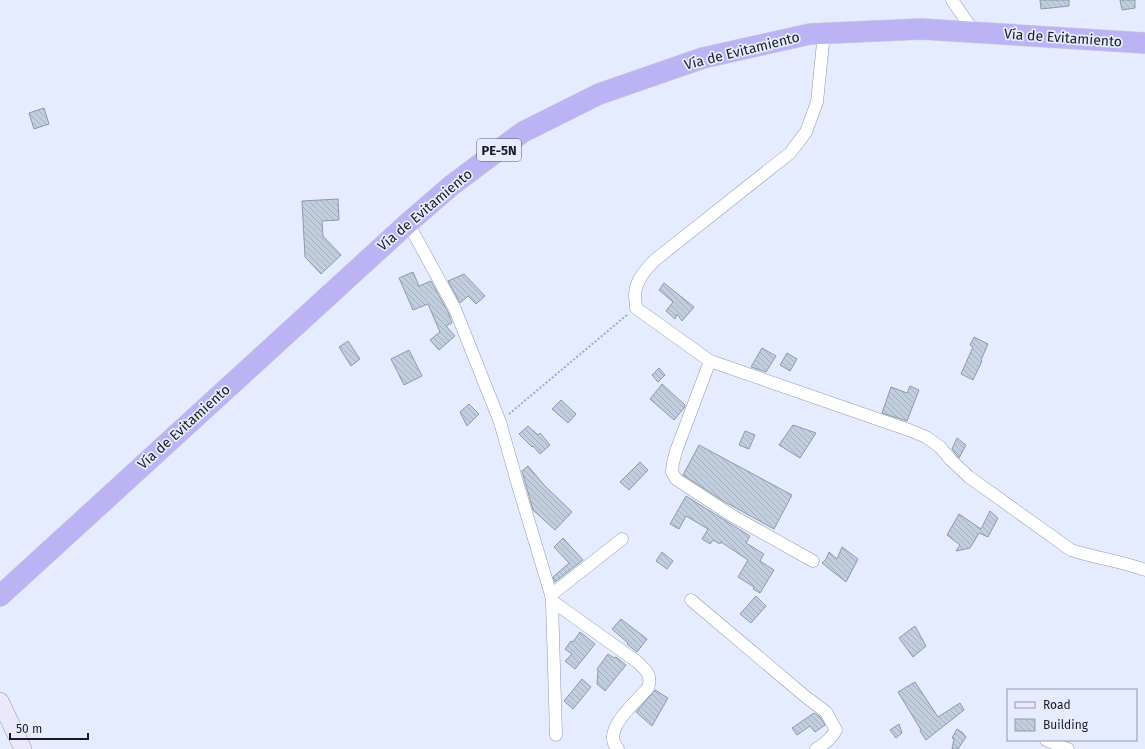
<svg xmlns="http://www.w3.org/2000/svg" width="1145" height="749" font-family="'Fira Sans',sans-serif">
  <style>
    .building { fill: url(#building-back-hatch); stroke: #8c9aa8 }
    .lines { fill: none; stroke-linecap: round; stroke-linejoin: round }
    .street-casing { stroke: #9298a9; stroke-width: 13 }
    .secondary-casing { stroke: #9298a9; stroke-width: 18 }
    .highway-casing { stroke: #d6d6d7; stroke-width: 22 }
    .path { stroke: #a5aab9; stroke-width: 2; stroke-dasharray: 2 2; stroke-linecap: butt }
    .street { stroke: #fff; stroke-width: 12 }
    .secondary { stroke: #ebe8fc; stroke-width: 17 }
    .highway { stroke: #bcb3f5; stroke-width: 21 }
    .labels { text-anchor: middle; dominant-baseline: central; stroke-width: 3.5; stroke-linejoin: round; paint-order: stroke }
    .shield { fill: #e6ecff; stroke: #575a65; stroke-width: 1 }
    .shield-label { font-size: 13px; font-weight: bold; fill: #1a1c23 }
    .street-label { font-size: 14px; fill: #1a1c23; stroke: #e6ecff }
  </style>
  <defs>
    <pattern id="building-back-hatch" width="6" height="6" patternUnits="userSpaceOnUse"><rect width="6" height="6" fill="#c0cedd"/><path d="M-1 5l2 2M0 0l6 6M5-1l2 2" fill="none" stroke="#a4b0bd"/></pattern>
  </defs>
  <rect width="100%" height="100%" fill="#e6ecff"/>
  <path class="building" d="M1040 0H1069V6L1041 9Z
    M1120 0H1135V8L1122 10Z
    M44 108 49 124 34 129 29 113Z
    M338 199 339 220 322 221 323 236 341 255 321 274 305 257 302 201Z
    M413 272 419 286 431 281 448 312 452 323 446 326 455 336 439 350 430 340 440 332 428 304 413 310 399 278Z
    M464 274 485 296 476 304 468 296 460 303 448 281Z
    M664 283 694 307 682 321 677 314 675 319 666 311 673 302 659 290Z
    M974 337 988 344 981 360 982 361 973 380 961 374 973 347 970 345Z
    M348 341 360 359 351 366 339 347Z
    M762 348 776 356 766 372 751 367Z
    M409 350 422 376 404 385 391 359Z
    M787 353 797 359 790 371 780 365Z
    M659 368 665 375 658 382 652 375Z
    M662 384 685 405 684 408 674 420 650 399Z
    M910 386 919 390 907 421 882 413 891 387 907 393Z
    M561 400 576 414 568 423 552 409Z
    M469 404 479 414 467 426 460 412Z
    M793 425 816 433 800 458 779 445Z
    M528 426 538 435 540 433 550 445 540 454 533 446 532 447 519 434Z
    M745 431 755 435 749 449 739 445Z
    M957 438 966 445 959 458 952 449Z
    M699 445 792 495 774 529 725 502 683 475Z
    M640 462 648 470 629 490 620 482Z
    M528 466 544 485 572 512 555 530 533 510 522 471Z
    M686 496 750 536 746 543 764 554 760 561 774 570 760 593 753 589 754 587 738 577 748 560 721 542 720 544 713 540 710 544 702 539 708 529 686 516 679 529 670 524Z
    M990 511 998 518 988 537 979 533 970 548 956 551 960 545 947 535 959 514 981 529Z
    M563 538 583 560 555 582 553 577 569 563 554 547Z
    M842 547 858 559 846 582 822 563 826 559 829 552 837 559Z
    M662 552 673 561 667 569 656 561Z
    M756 596 766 606 751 623 740 614Z
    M621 619 647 639 637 652 627 644 628 643 612 629Z
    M915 626 926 646 913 657 899 638Z
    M580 632 595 644 575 669 565 661 572 654 565 649 571 641 573 642Z
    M608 654 614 658 616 657 626 665 605 691 597 684 598 670 597 669Z
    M582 679 591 687 573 709 564 701Z
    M915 682 938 717 960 703 964 710 926 740 920 731 921 730 898 692Z
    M655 690 668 698 652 726 636 712Z
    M814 713 820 717 825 725 815 732 810 726 797 735 792 728Z
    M899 724 902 733 896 738 890 730Z
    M957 729 963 733 966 737 958 749H952L954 739 952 738Z"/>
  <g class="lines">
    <defs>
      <path id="street" d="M952 0 974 32
        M824 33 817 102 806 132 790 153 655 260C646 269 635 281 635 295 635 299 636 303 636 308L710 361 909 430 926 437 940 447 951 460 969 477 1071 550C1095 558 1121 561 1145 570
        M408 223 455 309 500 422 519 489 551 595 552 601 556 735
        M710 361 676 451 673 463 672 472 676 479 731 515 813 561
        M551 595 622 539
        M691 600 806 697 826 712 836 730C831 739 825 744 816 749
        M552 601 636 661C645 669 653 675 648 688 636 702 600 731 618 749
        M1046 740 1068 749"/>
      <path id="secondary" d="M0 701 23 749"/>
      <path id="highway" d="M0 596 408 223 452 185 523 132 599 94 703 58 810 34 921 29 1145 43"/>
    </defs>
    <use href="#street" class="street-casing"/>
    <use href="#secondary" class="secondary-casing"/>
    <use href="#highway" class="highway-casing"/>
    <path class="path" d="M509 414 628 314"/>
    <use href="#street" class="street"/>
    <use href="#secondary" class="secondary"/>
    <use href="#highway" class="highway"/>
  </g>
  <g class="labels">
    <rect class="shield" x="477" y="139" width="44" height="22" rx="3"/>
    <g class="shield-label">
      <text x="499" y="150">PE-5N</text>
    </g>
    <g class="street-label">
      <text transform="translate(1063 38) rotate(4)">Vía de Evitamiento</text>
      <text transform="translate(742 51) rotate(-14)">Vía de Evitamiento</text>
      <text transform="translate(425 210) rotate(-40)">Vía de Evitamiento</text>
      <text transform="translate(184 427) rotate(-42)">Vía de Evitamiento</text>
    </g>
  </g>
  <rect x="1007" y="689" width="130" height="52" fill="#e6ecff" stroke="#9499a7"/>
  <rect x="1015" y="702" width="20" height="6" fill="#ebe8fc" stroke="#9499a7"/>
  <text x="1043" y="709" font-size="12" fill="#1a1c23">Road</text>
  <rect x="1015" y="719" width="20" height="12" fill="url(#building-back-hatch)" stroke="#9499a7"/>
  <text x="1043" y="729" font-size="12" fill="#1a1c23">Building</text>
  <path d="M10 733v6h78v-6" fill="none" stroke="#1a1c23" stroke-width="2"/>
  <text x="16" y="733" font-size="12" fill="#1a1c23" stroke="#e6ecff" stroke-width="3" paint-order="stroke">50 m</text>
</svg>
